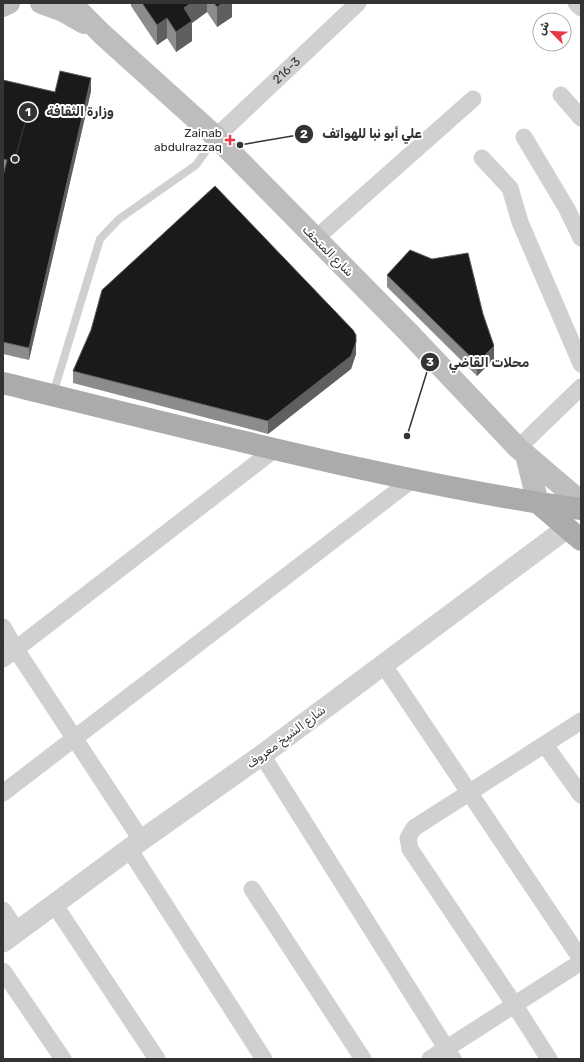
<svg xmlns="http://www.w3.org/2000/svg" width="584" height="1062" font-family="Rubik,Vazirmatn,sans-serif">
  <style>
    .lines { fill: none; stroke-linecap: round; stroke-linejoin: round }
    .service { stroke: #d0d0d0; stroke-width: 8 }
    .minor { stroke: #d0d0d0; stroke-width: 17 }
    .tertiary { stroke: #d0d0d0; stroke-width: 21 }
    .secondary { stroke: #bdbdbd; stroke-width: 22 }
    .primary { stroke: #ababab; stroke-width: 22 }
    .wall { fill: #8c8c8c }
    .shaded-wall { fill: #5f5f5f }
    .building { fill: #1a1a1a; stroke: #5f5f5f }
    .poi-dot { fill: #e63946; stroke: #fff; stroke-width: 1.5 }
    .labels { text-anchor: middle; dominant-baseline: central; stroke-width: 4; stroke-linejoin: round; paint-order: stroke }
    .street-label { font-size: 12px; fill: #333; stroke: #fff }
    .poi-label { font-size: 12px; fill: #333; stroke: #fff; text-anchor: end }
    .leader { fill: none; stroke: #333; stroke-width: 1.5 }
    .callout-dot { fill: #333; stroke: #fff; stroke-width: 1.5 }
    .mark-label { font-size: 12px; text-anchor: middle; font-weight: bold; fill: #fff }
    .callout-label { font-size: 13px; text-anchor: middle; font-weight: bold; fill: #333; stroke: #fff; stroke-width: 4; stroke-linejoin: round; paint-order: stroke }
  </style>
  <rect width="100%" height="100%" fill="#fff"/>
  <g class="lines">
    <path class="service" d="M53 394 100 239 119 219 196 165 216 137"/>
    <g class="minor">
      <path d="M576 3 581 8"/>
      <path d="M561 95 581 118"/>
      <path id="s1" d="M216 137 358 3"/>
      <path d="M524 137 567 209 581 238"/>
      <path d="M482 158 510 188 520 222 581 364"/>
      <path d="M315 239 473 99"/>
      <path d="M518 448 581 387"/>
      <path d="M3 627 15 648 142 841"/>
      <path d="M3 659 275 449"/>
      <path d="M383 664 581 959"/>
      <path d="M545 745 581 795"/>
      <path d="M262 755 453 1059"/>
      <path d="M3 793 413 479"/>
      <path d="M129 849 264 1059"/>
      <path d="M252 889 363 1059"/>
      <path d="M54 904 157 1059"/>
      <path d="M3 910 17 931"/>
      <path d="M3 971 63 1059"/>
      <path d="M430 1059 581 962"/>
      <path d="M549 1059 514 1004 410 849 408 838 414 828 581 721"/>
    </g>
    <path class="tertiary" d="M3 942 129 849 262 755 567 528"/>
    <path class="secondary" d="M41 3 63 11 84 23
      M71 3 102 34 216 137 409 333 518 448 581 502
      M3 6 9 3
      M526 455 538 503"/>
    <path class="primary" d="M3 383C121 412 239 442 358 468 432 484 506 499 581 509
      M538 503 581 540"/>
  </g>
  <path class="wall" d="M131 3H232V17L217 27 207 12 192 23V41L176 52 167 38 157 45 131 6Z
    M3 80 55 92 91 91 29 360 3 354V176L4 172H3Z
    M387 275 494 359 477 376 387 287Z
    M356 354 351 369 268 434 73 383V371Z"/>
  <path class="shaded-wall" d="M191 3H207V12L192 23V41L176 52V32L184 8Z
    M223 3H232V17L217 27V7Z
    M167 18V38L157 45V25Z
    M91 78V91L29 360V348Z
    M356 335V354L351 369 268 434V421Z
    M494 346V359L477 376V363Z"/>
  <path class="building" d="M142 3H191L184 8 192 21 176 32 167 18 157 25Z
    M214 3H223L217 7Z
    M60 71 91 78 29 348 3 342V176L7 160 3 159V80L55 92Z
    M215 186 353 330 356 335V342L351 356 268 421 73 371 91 330 102 290Z
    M410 250 432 259 468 253 483 314 494 346 477 363 387 275Z"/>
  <path class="poi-dot" d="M228 134h4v4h4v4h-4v4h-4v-4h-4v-4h4z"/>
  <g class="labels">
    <g class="street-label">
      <text stroke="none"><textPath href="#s1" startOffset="97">216-3</textPath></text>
      <text transform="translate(328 251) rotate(45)">شارع المتحف</text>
      <text transform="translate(286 737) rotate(-37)">شارع الشيخ معروف</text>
    </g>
    <g class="poi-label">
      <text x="222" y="133">Zainab<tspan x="222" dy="14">abdulrazzaq</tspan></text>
    </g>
  </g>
  <path class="leader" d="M15 159L28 112M240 145L304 134M407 436L430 362"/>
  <g class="callout-dot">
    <circle cx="15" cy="159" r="4"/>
    <circle cx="240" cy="145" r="4"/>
    <circle cx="407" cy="436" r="4"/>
    <circle cx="28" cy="112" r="10"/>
    <circle cx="304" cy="134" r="10"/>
    <circle cx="430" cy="362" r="10"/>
  </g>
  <g class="mark-label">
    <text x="28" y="116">1</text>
    <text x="304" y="138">2</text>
    <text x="430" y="366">3</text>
  </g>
  <g class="callout-label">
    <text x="80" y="116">وزارة الثقافة</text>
    <text x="372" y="138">علي أبو نبا للهواتف</text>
    <text x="489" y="367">محلات القاضي</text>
  </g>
  <rect width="584" height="1062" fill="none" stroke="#333333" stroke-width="8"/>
  <g transform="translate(552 32) rotate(294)"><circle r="19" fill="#ffffff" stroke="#adadad"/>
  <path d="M0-3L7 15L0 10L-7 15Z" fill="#e63946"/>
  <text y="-6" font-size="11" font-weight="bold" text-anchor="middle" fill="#333333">ش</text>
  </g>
</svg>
